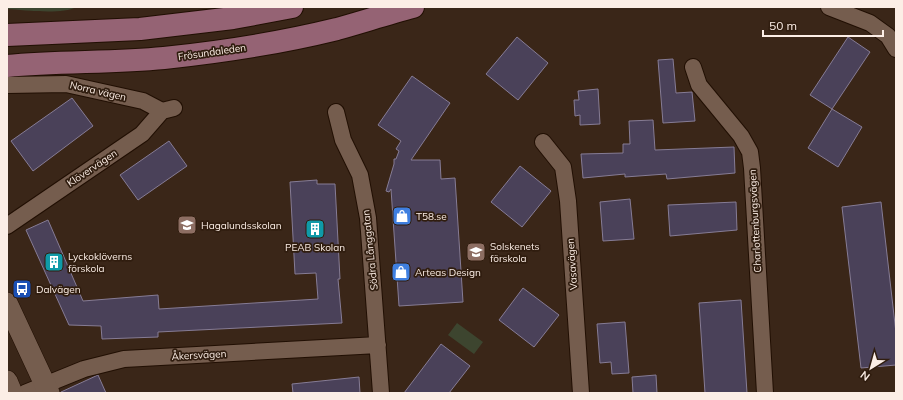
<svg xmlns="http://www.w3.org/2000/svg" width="903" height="400" font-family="Mulish,sans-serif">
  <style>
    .green { fill: #3d452f }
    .building { fill: #4a4159; stroke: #867c95 }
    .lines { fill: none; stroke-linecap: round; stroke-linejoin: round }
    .minor-casing { stroke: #210f03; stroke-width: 18 }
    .tertiary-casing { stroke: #210f03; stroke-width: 22 }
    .secondary-casing { stroke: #210f03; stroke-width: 24 }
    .minor { stroke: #755d4e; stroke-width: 16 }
    .tertiary { stroke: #755d4e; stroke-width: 21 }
    .secondary { stroke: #956374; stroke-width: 22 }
    .labels { text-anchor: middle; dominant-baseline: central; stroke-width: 3.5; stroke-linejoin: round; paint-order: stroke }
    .street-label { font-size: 10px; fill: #fceee6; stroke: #301d0f }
    .poi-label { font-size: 10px; fill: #fceee6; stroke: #301d0f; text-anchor: start }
  </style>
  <rect width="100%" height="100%" fill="#3a2618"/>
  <path class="green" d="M7 7H76C62 15 23 10 7 9Z
    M457 323 483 342 474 354 448 335Z"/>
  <path class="building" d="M517 37 548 63 518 100 486 74Z
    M848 37 870 52 832 109 810 95Z
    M673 59 676 93 692 92 695 121 663 123 658 60Z
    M412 76 450 103 411 160H440L441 179 455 178 463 302 399 306 391 189 389 192 386 191 394 164V159H396L399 151 396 149 401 141 378 125Z
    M598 89 600 124 580 125V115L575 116 574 100H579L578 91Z
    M72 98 93 126 33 171 11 141Z
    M832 109 862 127 838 167 808 148Z
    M653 120 655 150 734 147 735 173 667 179 666 174 625 177V174L583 178 581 154 623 153V144H630L629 121Z
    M169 141 187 166 138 200 120 175Z
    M520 166 551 191 522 227 491 202Z
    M317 180V184H335L340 279H338L342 323 158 332V337L102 339 101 326 69 325 26 230 48 220 83 301 158 295 159 309 318 299 316 273 295 274 290 182Z
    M630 199 634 239 603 241 600 202Z
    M736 202 737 230 670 236 668 205Z
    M881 202 896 333V365L861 368 842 207Z
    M523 288 559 315 534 347 499 320Z
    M741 300 747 393H705L699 303Z
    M625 322 629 373 612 374 611 362 600 363 597 324Z
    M441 344 470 366 449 393H404Z
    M98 375 106 393H61V392Z
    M656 375 657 393H633L632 377Z
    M359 377 360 393H293L292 384Z"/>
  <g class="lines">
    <defs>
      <path id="minor" d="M829 7 870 23 888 36 896 49
        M693 67 699 85 741 136 750 152 752 168 765 393
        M7 85 66 84 143 101 162 111
        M336 112 343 140 360 175 368 218 381 393
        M543 142 563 167 568 201 581 393
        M7 226 142 134 162 111 174 108
        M25 393 84 369 124 359 378 345"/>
      <path id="tertiary" d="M7 303 49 393
        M7 381 12 393"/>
      <path id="secondary" d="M7 35 140 29 233 18 292 7
        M7 66C59 61 112 63 164 58 222 52 280 43 337 29 362 22 387 14 413 7"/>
    </defs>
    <use href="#minor" class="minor-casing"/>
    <use href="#tertiary" class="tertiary-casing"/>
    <use href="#secondary" class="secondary-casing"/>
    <use href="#minor" class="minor"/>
    <use href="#tertiary" class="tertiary"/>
    <use href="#secondary" class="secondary"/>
  </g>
  <defs>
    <symbol id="shop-square" viewBox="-11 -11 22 22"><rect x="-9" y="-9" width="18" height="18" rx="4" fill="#3f7fe0" stroke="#301d0f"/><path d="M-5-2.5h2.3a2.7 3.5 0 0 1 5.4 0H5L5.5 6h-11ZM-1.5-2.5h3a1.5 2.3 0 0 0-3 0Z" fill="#fff"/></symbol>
    <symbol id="school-square" viewBox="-11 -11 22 22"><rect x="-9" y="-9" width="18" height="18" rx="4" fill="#8d6e63" stroke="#301d0f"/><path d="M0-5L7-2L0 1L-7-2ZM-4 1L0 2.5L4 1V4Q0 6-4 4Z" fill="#fff"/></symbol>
    <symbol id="building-square" viewBox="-11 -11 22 22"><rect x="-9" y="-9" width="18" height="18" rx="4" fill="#0f9aa8" stroke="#301d0f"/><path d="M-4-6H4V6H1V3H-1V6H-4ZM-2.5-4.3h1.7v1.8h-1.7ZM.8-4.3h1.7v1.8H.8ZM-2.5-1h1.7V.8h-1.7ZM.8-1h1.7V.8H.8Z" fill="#fff"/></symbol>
    <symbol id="bus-square" viewBox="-11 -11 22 22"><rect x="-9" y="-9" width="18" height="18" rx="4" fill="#1a4fb4" stroke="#301d0f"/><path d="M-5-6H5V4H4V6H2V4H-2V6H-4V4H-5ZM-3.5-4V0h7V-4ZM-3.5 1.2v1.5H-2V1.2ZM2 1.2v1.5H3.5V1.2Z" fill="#fff"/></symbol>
  </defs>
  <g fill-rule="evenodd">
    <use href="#shop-square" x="391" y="205" width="22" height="22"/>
    <use href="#school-square" x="176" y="214" width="22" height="22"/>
    <use href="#building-square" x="304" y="218" width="22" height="22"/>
    <use href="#school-square" x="465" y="241" width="22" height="22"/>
    <use href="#building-square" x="43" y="251" width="22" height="22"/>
    <use href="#shop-square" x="390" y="261" width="22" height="22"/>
    <use href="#bus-square" x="11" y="278" width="22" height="22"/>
  </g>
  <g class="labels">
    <g class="street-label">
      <text transform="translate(212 52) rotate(-8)">Frösundaleden</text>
      <text transform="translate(98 91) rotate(13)">Norra vägen</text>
      <text transform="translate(92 168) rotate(-34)">Klövervägen</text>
      <text transform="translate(755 221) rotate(-93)">Charlottenburgsvägen</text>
      <text transform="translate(370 250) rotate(-96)">Södra Långgatan</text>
      <text transform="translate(572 264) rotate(-94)">Vasavägen</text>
      <text transform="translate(199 355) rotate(-3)">Åkersvägen</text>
    </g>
    <g class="poi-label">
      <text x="416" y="216">T58.se</text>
      <text x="201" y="225">Hagalundsskolan</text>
      <text x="490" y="246">Solskenets<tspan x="490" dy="12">förskola</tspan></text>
      <text x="315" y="247" text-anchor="middle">PEAB Skolan</text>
      <text x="68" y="256">Lyckoklöverns<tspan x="68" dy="12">förskola</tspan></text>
      <text x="415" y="272">Arteas Design</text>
      <text x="36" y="289">Dalvägen</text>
    </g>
  </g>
  <rect width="903" height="400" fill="none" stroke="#fceee6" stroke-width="16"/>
  <g transform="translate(871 368) rotate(217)" stroke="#301d0f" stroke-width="3" paint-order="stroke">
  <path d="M0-3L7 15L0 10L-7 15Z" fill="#fceee6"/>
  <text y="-6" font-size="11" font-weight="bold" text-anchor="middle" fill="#fceee6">N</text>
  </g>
  <path d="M763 30v6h120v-6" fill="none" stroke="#fceee6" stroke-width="2"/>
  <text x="769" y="30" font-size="12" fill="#fceee6" stroke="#301d0f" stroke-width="3" paint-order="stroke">50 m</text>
</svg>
